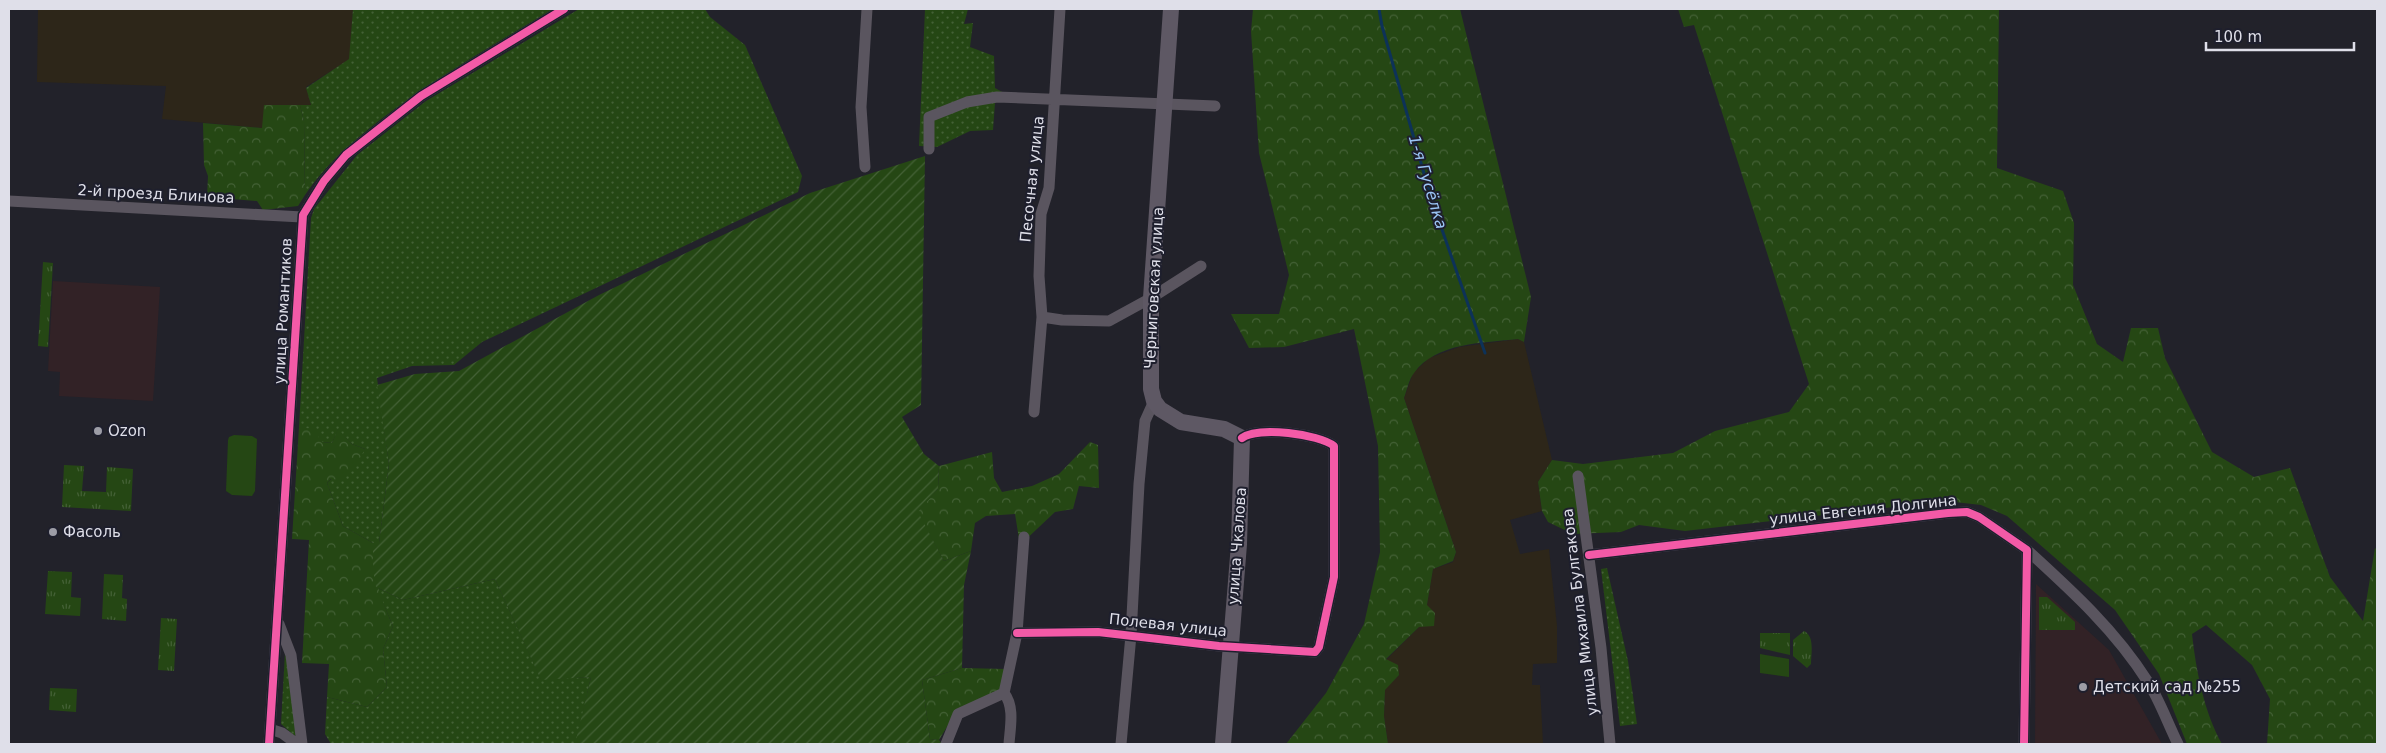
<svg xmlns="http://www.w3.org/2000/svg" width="2386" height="753" font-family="'DejaVu Sans',sans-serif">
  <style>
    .commercial { fill: #2d2619 }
    .education { fill: #322226 }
    .grass { fill: url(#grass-dots) }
    .forest { fill: url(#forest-crowns) }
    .park { fill: url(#park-tufts) }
    .garden { fill: url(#garden-furrows) }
    .pitch { fill: #254714 }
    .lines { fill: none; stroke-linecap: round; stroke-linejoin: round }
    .stream { stroke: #0d3258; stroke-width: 3 }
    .street { stroke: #5a555f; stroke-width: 11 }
    .secondary { stroke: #5e5864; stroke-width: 16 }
    .cycleway-casing { stroke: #1e1f2d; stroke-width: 11 }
    .cycleway { stroke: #f35aa7; stroke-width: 8 }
    .poi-dot { fill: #9d9da6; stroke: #1e1f2d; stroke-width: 2 }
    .labels { text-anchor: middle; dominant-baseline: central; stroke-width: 4; stroke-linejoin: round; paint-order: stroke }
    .street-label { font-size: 15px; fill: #dfdfe9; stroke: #1e1f2d }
    .poi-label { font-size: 15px; fill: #dfdfe9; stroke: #1e1f2d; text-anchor: start }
    .water-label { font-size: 16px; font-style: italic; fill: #9bc5f6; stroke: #1e1f2d }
  </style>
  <defs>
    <pattern id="grass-dots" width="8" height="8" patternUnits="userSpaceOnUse" patternTransform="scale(1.25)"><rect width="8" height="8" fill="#254714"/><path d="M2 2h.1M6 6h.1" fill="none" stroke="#446136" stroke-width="1.8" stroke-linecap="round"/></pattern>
    <pattern id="forest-crowns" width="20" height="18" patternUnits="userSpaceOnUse" patternTransform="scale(1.25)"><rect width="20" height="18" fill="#254714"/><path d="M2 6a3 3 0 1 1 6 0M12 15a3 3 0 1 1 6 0" fill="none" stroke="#446136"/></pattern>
    <pattern id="park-tufts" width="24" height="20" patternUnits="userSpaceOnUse" patternTransform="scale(1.25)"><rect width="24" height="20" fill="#254714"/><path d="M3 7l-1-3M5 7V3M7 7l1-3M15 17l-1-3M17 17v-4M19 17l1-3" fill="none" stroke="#446136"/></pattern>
    <pattern id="garden-furrows" width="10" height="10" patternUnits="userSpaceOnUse" patternTransform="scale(1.25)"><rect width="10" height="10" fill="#254714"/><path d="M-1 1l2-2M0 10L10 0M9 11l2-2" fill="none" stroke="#446136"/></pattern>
  </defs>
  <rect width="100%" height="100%" fill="#22222a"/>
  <path class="commercial" d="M38 9H353L350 59 306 87 311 105 262 128 162 119 166 86 37 82Z
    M1518 339 1524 342 1552 460 1538 482 1542 511 1510 520 1520 554 1549 549 1557 626V663L1533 664 1532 685H1540L1543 744H1388L1384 716 1385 689 1399 675 1386 660 1419 627 1427 605 1433 569 1453 562 1456 552 1404 398 1413 373 1429 358 1459 347Z"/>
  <path class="education" d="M53 281 160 287 153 401 59 396 60 372 48 371Z
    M2036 584 2109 650 2162 744H2035Z"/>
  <path class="grass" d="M353 9H553C495 44 435 78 380 120 350 144 327 163 305 195L304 121 300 105H311L306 88 349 59Z
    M579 9H705L710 17 745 45 802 176 798 192 482 342 454 365 412 366 377 378 389 464 379 543H373L343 526 327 483 365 449 352 444 338 430 332 443 322 442 299 427 311 218 314 209 357 155 426 101Z
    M925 9H968L964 24 973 23 970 47 994 56 995 88 1004 93V99L995 103 993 130 970 131 937 147 919 146Z
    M1607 568 1628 661 1637 724 1620 726 1601 569Z
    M495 579 541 679 591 677 576 744H331L325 734 327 697 367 707 387 687 383 649 393 626 376 587 403 600Z
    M285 652 299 731 295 736 281 724Z"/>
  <path class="forest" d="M1253 9H1460L1531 297 1524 342 1518 339C1484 343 1436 342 1414 373 1409 379 1407 390 1404 398L1456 552 1453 561 1433 569 1427 605 1435 613 1434 626 1419 627 1386 659 1398 665 1399 675 1385 690 1384 716 1388 744H1286L1326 693 1364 624 1380 552 1378 446 1354 329 1284 347 1249 348 1231 314H1279L1289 275 1259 153 1251 31Z
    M1678 9H1999L1997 168 2063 191 2074 223 2073 285 2097 344 2123 362 2131 328H2158L2165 358 2212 452 2254 477 2290 468 2330 577 2363 621 2375 548 2377 550V744H2267L2270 699 2252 665 2206 625 2192 634C2196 670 2204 712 2222 744H2187L2159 674 2115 610 2007 516 1981 505 1946 501 1685 531 1639 525 1621 532 1573 534 1548 522 1542 511 1538 482 1552 460 1583 464 1673 453 1715 431 1789 412 1809 384 1694 25 1684 27Z
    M264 105H300L304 121 305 195 298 206 263 210 257 201 207 197 208 176 204 165 203 123 262 128Z
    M299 427 313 429 322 442 332 443 338 429 352 444 365 449 354 469 342 480 331 479 327 483 343 526 373 543C373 580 379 593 393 626L383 649 387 687 367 707 327 697 329 664 302 663 309 540 292 539Z
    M1090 442 1098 445 1099 488 1079 486 1073 509 1055 512 1020 545 1015 514 986 516 975 523 971 551 944 561 917 512 938 489 939 466 992 452 994 478 1002 492 1032 486 1059 474Z
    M962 668 1006 669 1001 688 995 693 957 710 939 740 930 739 922 680Z"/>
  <path class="park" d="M43 262 53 263 48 347 38 346Z
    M64 465 84 466 82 491 106 492 107 467 133 469 131 511 62 507Z
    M48 571 72 572 71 597 81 598 80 616 45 614Z
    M104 574 123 575 122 598 127 599 126 621 102 619Z
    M2039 597H2047L2075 622V630H2039Z
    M161 618 177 619 174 671 158 670Z
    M1804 631C1815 636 1811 654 1811 664L1807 668 1793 656V640Z
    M1760 633H1790V655L1760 648Z
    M50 688 77 689 76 712 49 710Z"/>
  <path class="garden" d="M925 156 921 405 902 417 924 454 939 466 938 489 918 512 944 561 971 551 964 585 962 668 922 680 930 739 939 740 942 744H575L591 677 541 680 495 579 403 600 376 587 373 570V543H379L389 464 377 385 415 374 459 371 599 295 810 193Z"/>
  <path class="pitch" d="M234 435 252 436 257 439 255 491 252 496 232 495 226 491 228 440 229 437Z
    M1760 654 1789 659V677L1760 673Z"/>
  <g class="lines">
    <path class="stream" d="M1379 9 1382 26 1431 198 1485 353"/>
    <path class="street" d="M929 149V117L967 102 997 97 1215 106
      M865 167 861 107 867 9
      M9 201 302 217
      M1042 317 1062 320 1109 321 1151 298 1201 266
      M1034 412 1042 317 1039 276 1041 214 1049 188 1060 9
      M1578 476 1601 648 1610 744
      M2027 550C2072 591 2115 630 2148 682 2160 701 2168 724 2178 744
      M1589 555 1948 513 1967 512 1979 517 2027 550 2024 744
      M279 624 291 655 302 744
      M1017 633 1098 632 1219 646 1315 652 1319 647 1334 577V446C1319 434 1258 426 1242 438
      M270 729 282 733 297 744
      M269 744 303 215 324 181 346 155 421 96 564 9
      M946 744 958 714 1004 693
      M1009 744C1010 728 1015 707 1004 693L1017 633 1024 537
      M1121 744 1131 635 1139 484 1145 421 1154 401"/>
    <path class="secondary" d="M1171 9 1151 298V389L1154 401 1160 409 1181 422 1224 429 1242 438 1239 544 1223 744"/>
    <defs>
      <path id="cycleway" d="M1589 555 1948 513 1967 512 1979 517 2027 550 2024 744
        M1017 633 1098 632 1219 646 1315 652 1319 647 1334 577V446C1319 434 1258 426 1242 438
        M269 744 303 215 324 181 346 155 421 96 564 9"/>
    </defs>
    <use href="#cycleway" class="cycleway-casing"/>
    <use href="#cycleway" class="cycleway"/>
  </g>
  <g class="poi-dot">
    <circle cx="98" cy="431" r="5"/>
    <circle cx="53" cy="532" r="5"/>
    <circle cx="2083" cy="687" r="5"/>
  </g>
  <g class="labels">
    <g class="street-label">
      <text transform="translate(1032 179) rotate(-84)">Песочная улица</text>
      <text transform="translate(156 194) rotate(3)">2-й проезд Блинова</text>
      <text transform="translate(1154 288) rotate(-87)">Черниговская улица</text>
      <text transform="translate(283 311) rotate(-87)">улица Романтиков</text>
      <text transform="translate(1863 510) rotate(-6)">улица Евгения Долгина</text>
      <text transform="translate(1237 546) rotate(-86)">улица Чкалова</text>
      <text transform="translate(1580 612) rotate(-97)">улица Михаила Булгакова</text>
      <text transform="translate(1168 625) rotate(6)">Полевая улица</text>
    </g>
    <g class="poi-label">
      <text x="108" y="431">Ozon</text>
      <text x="63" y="532">Фасоль</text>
      <text x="2093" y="687">Детский сад №255</text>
    </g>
    <g class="water-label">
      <text transform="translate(1428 182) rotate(73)">1-я Гусёлка</text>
    </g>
  </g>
  <rect width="2386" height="753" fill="none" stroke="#dfdfe9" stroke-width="20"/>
  <path d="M2206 42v8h148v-8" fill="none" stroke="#dfdfe9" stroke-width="2.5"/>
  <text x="2214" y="42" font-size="15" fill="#dfdfe9" stroke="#1e1f2d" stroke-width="4" paint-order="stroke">100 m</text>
</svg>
